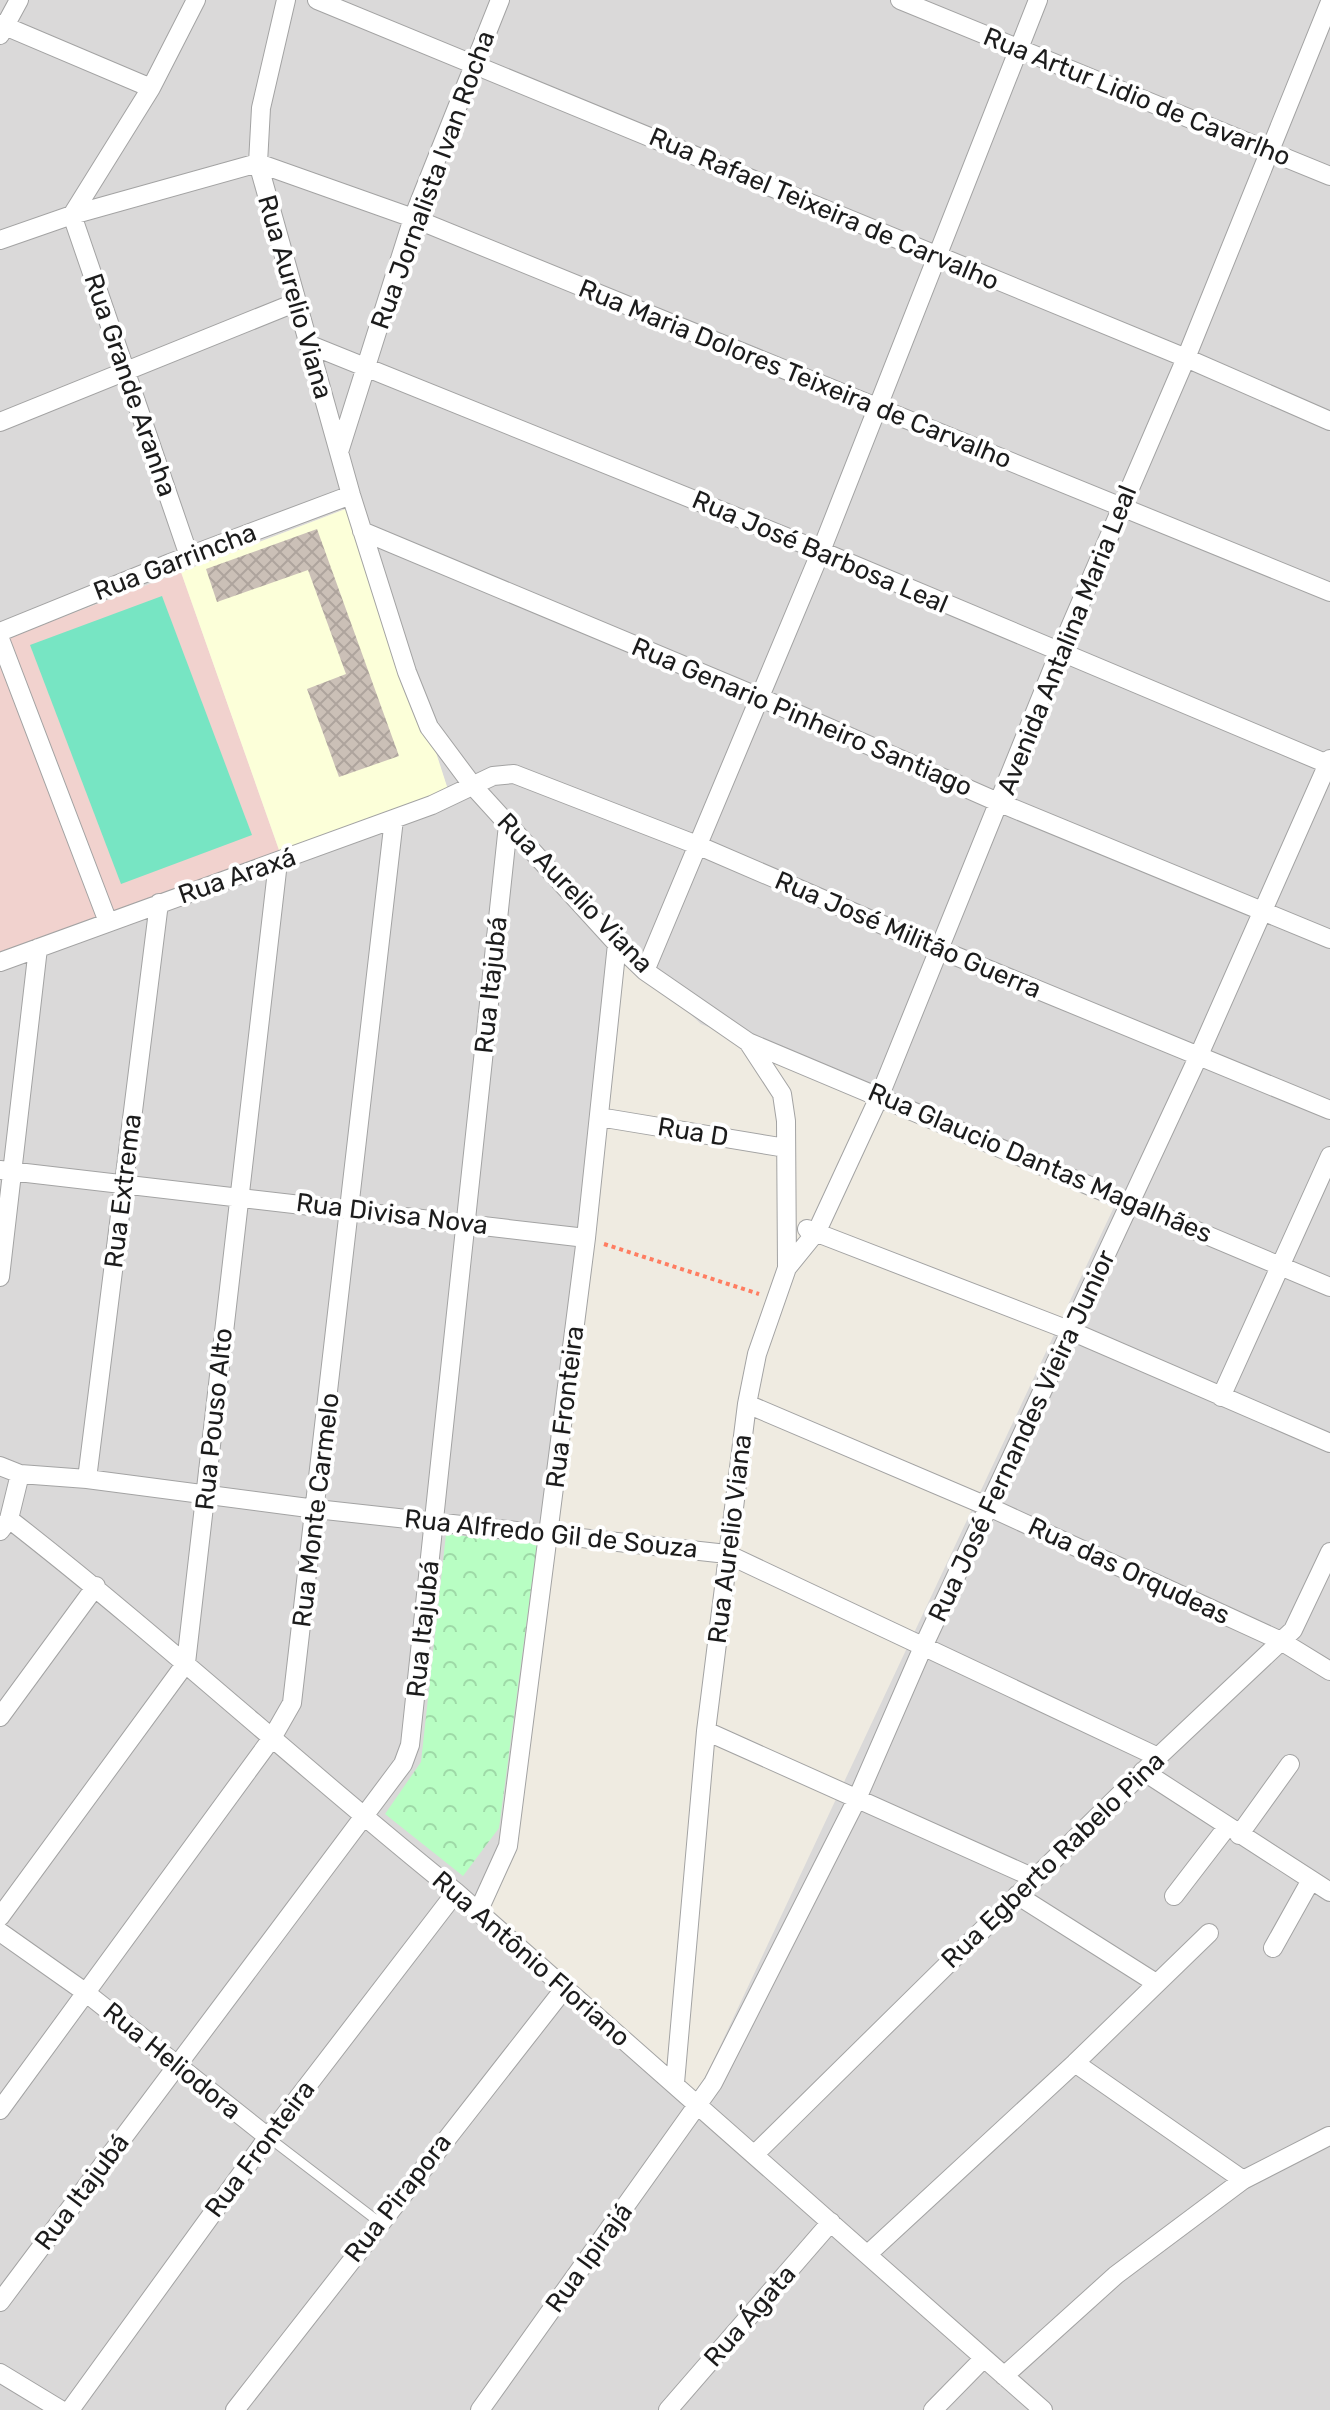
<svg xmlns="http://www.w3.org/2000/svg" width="1330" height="2410" font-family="Rubik,sans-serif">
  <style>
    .residential { fill: #dad9d9; fill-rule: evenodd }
    .commercial { fill: #f1d2ce }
    .education { fill: #fcffd9 }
    .park { fill: url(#park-crowns) }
    .pitch { fill: #77e5c3 }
    .building { fill: url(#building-cross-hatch) }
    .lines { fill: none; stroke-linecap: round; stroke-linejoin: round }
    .lane-casing { stroke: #a3a3a3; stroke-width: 11 }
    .street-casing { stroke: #a3a3a3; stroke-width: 20 }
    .path { stroke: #ff7d61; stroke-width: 4; stroke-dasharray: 4 4; stroke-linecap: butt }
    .lane { stroke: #fff; stroke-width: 9 }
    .street { stroke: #fff; stroke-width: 18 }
    .labels { text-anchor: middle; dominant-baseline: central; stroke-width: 8; stroke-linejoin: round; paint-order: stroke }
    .street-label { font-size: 26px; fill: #1c1c1c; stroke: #fff }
  </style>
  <defs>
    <pattern id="park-crowns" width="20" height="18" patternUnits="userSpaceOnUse" patternTransform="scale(2)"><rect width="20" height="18" fill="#b8fec3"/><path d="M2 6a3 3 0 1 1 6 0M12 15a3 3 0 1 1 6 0" fill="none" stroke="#9ed9a7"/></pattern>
    <pattern id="building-cross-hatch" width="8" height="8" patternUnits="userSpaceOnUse" patternTransform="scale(2)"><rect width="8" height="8" fill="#cbc0b7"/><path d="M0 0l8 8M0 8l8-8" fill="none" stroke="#aea49d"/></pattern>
  </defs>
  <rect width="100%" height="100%" fill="#efebe1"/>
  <path class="residential" d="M0 0H1330V2410H0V968L452 803 356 505 0 641ZM621 949 701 1024 1121 1192 691 2108 467 1913 517 1820Z"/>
  <path class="commercial" d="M181 572 284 864 0 968V641Z"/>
  <path class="education" d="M356 505 452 802 284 864 181 572Z"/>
  <path class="park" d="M446 1534 537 1544 499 1828 463 1876 385 1814 421 1762Z"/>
  <path class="pitch" d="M162 596 252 835 121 884 30 645Z"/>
  <path class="building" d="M317 529 399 756 339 777 307 689 346 674 308 570 217 602 206 569Z"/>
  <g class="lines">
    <defs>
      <path id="lane" d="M268 2137 379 2222"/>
      <path id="street" d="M286 0 261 108 258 163 351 495 407 672 429 727 473 786 617 944 645 971 748 1042 782 1094 786 1121 787 1268 757 1354 747 1404 706 1731 675 2083
        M317 0 1186 358 1330 421
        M900 0 1330 176
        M0 24 151 88
        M0 35 19 0
        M258 163 413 218 1330 592
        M0 240 72 215 258 163
        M308 344 821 551 1330 765
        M0 422 297 302
        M339 452 413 218 500 0
        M362 531 759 697 1000 803 1330 939
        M189 556 72 215 151 88 196 0
        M0 632 170 563 351 495
        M0 639 108 922
        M0 962 432 805 493 776 514 774 697 845 941 950 1330 1110
        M645 971 821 551 1038 0
        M748 1042 1330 1287
        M599 1117 786 1148
        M0 1170 586 1238
        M807 1229 1071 1331 1330 1443
        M787 1268 817 1231 880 1095 1059 653 1186 358 1330 2
        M0 1277 38 948
        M1221 1397 1330 1156
        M747 1404 989 1507 1281 1641 1330 1671
        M0 1466 20 1474 87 1479 316 1509 727 1554 1158 1757
        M87 1479 159 903
        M9 1519C162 1638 304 1770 456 1892L1043 2410
        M0 1531 9 1519 20 1474
        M0 1717 96 1586
        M706 1731 1034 1878
        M1143 1771 1330 1892
        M1239 1835 1290 1764
        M1017 1895 1156 1983
        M1174 1896 1227 1827
        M478 1912 508 1846 586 1238 617 944
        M0 1917 186 1663 278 862
        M0 1932 85 1992 268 2137
        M1273 1948 1311 1880
        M1075 2063 1243 2180
        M0 2110 272 1738 292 1703 394 819
        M755 2154 1158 1757 1293 1630 1330 1552
        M868 2254 1075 2063 1209 1933
        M0 2302 403 1764 410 1745 508 825
        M0 2373 61 2410
        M1004 2376 1116 2275 1243 2180 1329 2136
        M70 2410 268 2137 456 1892
        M235 2410 564 1989
        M480 2410 713 2083 856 1801 923 1647 1199 1055 1330 759
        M668 2410 831 2222
        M933 2410 984 2358"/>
    </defs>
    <use href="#lane" class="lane-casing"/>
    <use href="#street" class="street-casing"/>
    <path class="path" d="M604 1244 759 1294"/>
    <use href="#lane" class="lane"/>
    <use href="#street" class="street"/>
  </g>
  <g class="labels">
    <g class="street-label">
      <text transform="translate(1137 97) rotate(22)">Rua Artur Lidio de Cavarlho</text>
      <text transform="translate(433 180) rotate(-70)">Rua Jornalista Ivan Rocha</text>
      <text transform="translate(824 209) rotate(23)">Rua Rafael Teixeira de Carvalho</text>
      <text transform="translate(295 297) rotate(74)">Rua Aurelio Viana</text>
      <text transform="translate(795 374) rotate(22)">Rua Maria Dolores Teixeira de Carvalho</text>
      <text transform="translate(130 385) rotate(71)">Rua Grande Aranha</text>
      <text transform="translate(820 552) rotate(23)">Rua José Barbosa Leal</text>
      <text transform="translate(175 562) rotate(-21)">Rua Garrincha</text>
      <text transform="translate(1067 640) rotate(-68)">Avenida Antalina Maria Leal</text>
      <text transform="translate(802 717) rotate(23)">Rua Genario Pinheiro Santiago</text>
      <text transform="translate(237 876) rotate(-19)">Rua Araxá</text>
      <text transform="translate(575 893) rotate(46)">Rua Aurelio Viana</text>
      <text transform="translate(908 935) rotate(23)">Rua José Militão Guerra</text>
      <text transform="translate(491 985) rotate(-84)">Rua Itajubá</text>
      <text transform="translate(693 1132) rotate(9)">Rua D</text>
      <text transform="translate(1040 1163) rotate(23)">Rua Glaucio Dantas Magalhães</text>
      <text transform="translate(123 1191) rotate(-83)">Rua Extrema</text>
      <text transform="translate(392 1214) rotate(7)">Rua Divisa Nova</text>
      <text transform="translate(565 1407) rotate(-83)">Rua Fronteira</text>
      <text transform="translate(214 1419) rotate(-84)">Rua Pouso Alto</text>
      <text transform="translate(1022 1436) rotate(-65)">Rua José Fernandes Vieira Junior</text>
      <text transform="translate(316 1510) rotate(-83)">Rua Monte Carmelo</text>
      <text transform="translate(551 1534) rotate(6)">Rua Alfredo Gil de Souza</text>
      <text transform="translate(730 1539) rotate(-83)">Rua Aurelio Viana</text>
      <text transform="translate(1129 1571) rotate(25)">Rua das Orqudeas</text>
      <text transform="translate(423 1629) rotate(-84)">Rua Itajubá</text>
      <text transform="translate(1053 1860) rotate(-44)">Rua Egberto Rabelo Pina</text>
      <text transform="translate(531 1959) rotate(41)">Rua Antônio Floriano</text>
      <text transform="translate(172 2061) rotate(39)">Rua Heliodora</text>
      <text transform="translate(260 2149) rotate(-53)">Rua Fronteira</text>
      <text transform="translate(82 2192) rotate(-53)">Rua Itajubá</text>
      <text transform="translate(398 2198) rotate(-52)">Rua Pirapora</text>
      <text transform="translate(589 2258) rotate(-54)">Rua Ipirajá</text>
      <text transform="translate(750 2316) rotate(-49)">Rua Ágata</text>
    </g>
  </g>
</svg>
